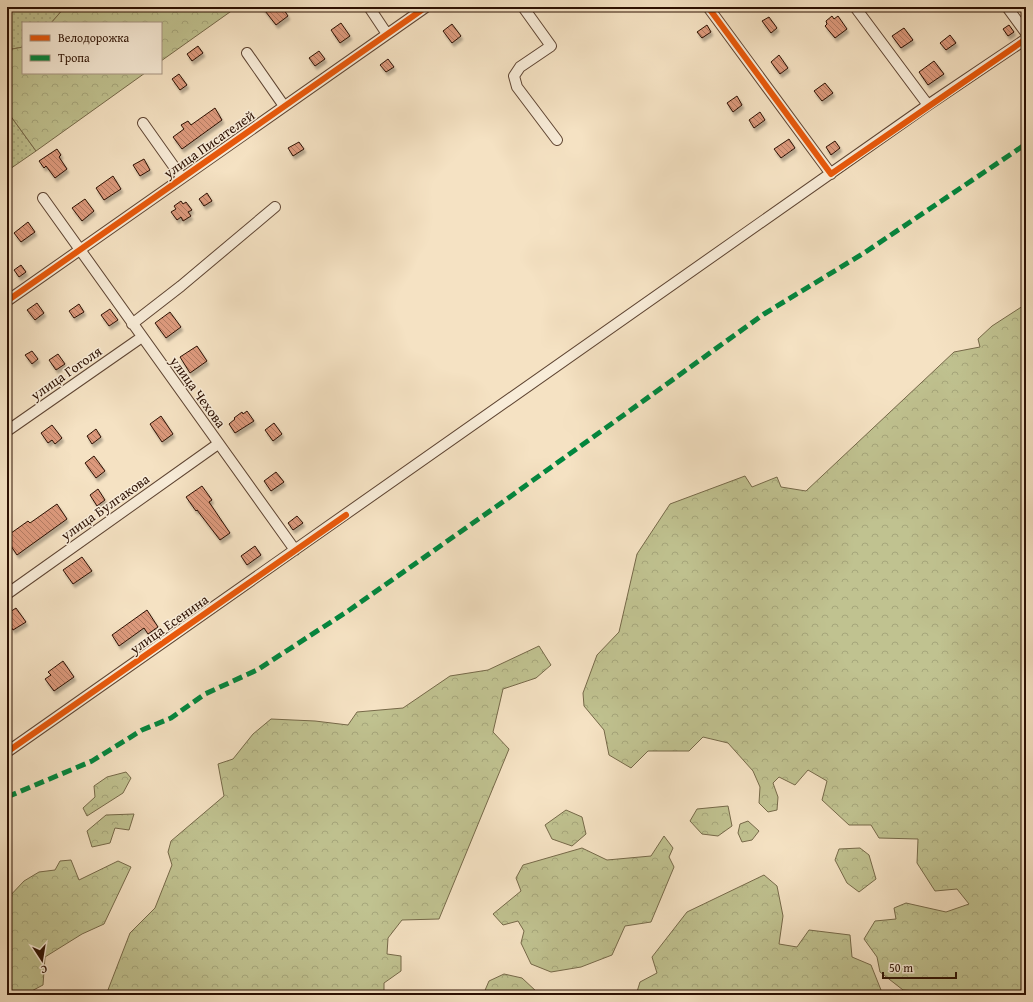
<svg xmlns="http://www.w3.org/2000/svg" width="1033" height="1002" font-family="'Gentium Book Plus',serif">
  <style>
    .grass { fill: url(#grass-dots); stroke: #766949 }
    .forest { fill: url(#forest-crowns); stroke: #766949 }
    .building { fill: url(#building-back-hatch); stroke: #2c1002; filter: url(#shadow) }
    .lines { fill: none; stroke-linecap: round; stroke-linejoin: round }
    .minor-casing { stroke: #5e4432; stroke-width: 12 }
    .minor { stroke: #f8ecd8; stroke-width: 10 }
    .quiet { stroke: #00873e; stroke-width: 5; stroke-dasharray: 10 5; stroke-linecap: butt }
    .cycleway-casing { stroke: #f8ecd8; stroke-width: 8 }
    .cycleway { stroke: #e8590c; stroke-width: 6 }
    .labels { text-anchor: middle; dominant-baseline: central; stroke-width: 3; stroke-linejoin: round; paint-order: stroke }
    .street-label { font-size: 14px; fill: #2c1002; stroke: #f8ecd8 }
  </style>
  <defs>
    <pattern id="grass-dots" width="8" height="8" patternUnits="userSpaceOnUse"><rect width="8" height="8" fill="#c0c290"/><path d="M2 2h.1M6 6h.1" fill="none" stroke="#a5a67b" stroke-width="1.8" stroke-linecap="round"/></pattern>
    <pattern id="forest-crowns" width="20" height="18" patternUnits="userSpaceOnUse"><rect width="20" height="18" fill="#c0c290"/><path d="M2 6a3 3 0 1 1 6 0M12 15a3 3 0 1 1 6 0" fill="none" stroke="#a5a67b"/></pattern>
    <pattern id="building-back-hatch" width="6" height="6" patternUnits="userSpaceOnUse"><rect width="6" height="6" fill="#dc997c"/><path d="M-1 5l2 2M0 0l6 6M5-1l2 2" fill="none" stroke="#b37b63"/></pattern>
    <filter id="shadow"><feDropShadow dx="2" dy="3.5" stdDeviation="1" flood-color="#0004"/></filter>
  </defs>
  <rect width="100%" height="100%" fill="#f5e2c3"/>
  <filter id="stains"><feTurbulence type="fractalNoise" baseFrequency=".005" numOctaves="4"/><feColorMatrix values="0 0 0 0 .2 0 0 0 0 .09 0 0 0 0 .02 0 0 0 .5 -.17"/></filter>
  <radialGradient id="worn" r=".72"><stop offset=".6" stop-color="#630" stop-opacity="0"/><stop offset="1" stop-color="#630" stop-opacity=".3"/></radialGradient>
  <path class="grass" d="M7 7H65L51 23H23V47L7 50Z
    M7 111 36 151 7 171Z"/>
  <path class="forest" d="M65 7H237L161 61V23H51Z
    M23 47V73H145L36 151 7 111V50Z
    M1026 304V995H920L917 991 903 990 880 972 877 957 864 939 875 921 896 919 894 908 906 903 946 912 969 904 957 889 935 891 917 863 918 839 879 838 871 825H849L822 800 827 781 808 770 795 785 779 777 773 783 778 797 777 810 768 812 759 803 760 787 753 771 728 743 703 737 689 751H648L631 768 609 755 604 730 584 706 583 693 597 655 619 632 637 554 670 504 745 476 752 487 777 477 781 487 806 491 954 352 980 347 978 339 992 326Z
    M539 646 551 665 536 678 503 689 493 732 509 749 439 919 402 920 388 938 387 954 401 956V971L384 983V995H106L130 933 155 908 172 865 168 852 171 841 224 796 218 764 233 759 253 734 271 719 315 721 348 725 357 712 403 708 450 676 488 670Z
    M126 772 131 778 123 793 87 816 83 808 95 797 94 786 107 777Z
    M728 806 732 826 718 836 702 834 690 821 697 809Z
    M566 810 582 817 586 834 572 846 552 839 545 825Z
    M134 814 129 830 115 828 110 843 92 847 87 831 106 815Z
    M748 821 759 831 752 840 742 842 738 833 740 824Z
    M664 836 673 848 669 857 674 867 651 922 625 926 612 955 581 967 551 972 531 964 521 943 524 931 518 921 503 925 493 914 521 891 516 878 523 865 582 848 607 860 651 856Z
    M860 848 869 855 876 879 859 892 847 883 835 860 839 849Z
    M71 860 79 880 118 861 131 867 104 924 82 934 45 957 43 985 24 995H7V899L24 881 39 872 55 870 60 861Z
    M764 875 777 886 783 916 779 944 797 947 809 930 850 935 852 957 871 965 883 995H636L640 982 657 973 652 957 687 912Z
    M504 974 522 978 537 992 538 995H483L489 981Z"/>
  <path class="building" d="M262 7H282L288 16 276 25Z
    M832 16 834 19 838 16 847 29 835 38 825 26 827 24 826 21Z
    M769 17 777 28 771 33 762 21Z
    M341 23 350 36 340 43 331 30Z
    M452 24 461 36 452 43 443 31Z
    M707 25 711 32 702 38 697 32Z
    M1009 25 1014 32 1008 36 1003 29Z
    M904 28 913 40 901 48 892 36Z
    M950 35 956 43 946 50 940 43Z
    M198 46 203 53 192 61 187 54Z
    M319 51 325 59 315 66 309 58Z
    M779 55 788 68 780 74 771 62Z
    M388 59 394 67 386 72 380 65Z
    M934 61 944 74 928 85 919 72Z
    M179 74 187 85 180 90 172 79Z
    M825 83 833 93 822 101 814 91Z
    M737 96 742 105 733 112 727 103Z
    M215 108 222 120 182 149 173 137 184 129 181 125 188 121 191 125Z
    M760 112 765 120 754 128 749 120Z
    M789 139 795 148 781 158 774 149Z
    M835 141 840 148 831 155 826 147Z
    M299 142 304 149 293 156 288 148Z
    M57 149 61 155 59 157 67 169 55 178 46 166 44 168 39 161Z
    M144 159 150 170 140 176 133 165Z
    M113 176 121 189 104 200 96 188Z
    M207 193 212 201 204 206 199 199Z
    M85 199 94 211 82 221 72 208Z
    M181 201 183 204 186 202 192 210 188 212 191 216 183 221 181 217 177 220 171 212 176 209 174 206Z
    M28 222 35 232 21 242 14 233Z
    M21 265 26 272 19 277 14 270Z
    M37 303 44 313 35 320 27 310Z
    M79 304 84 312 74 318 69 311Z
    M110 309 118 320 109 326 101 315Z
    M170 312 181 327 166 338 155 323Z
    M197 346 207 361 190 373 180 357Z
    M32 351 38 359 32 364 25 355Z
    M58 354 65 364 56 370 49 360Z
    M247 411 254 421 235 433 229 424 235 419 234 418 242 412 243 414Z
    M161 416 173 434 162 442 150 424Z
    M274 423 282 434 273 441 265 430Z
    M52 425 62 438 55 444 52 440 48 443 41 433Z
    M96 429 101 437 92 444 87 436Z
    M94 456 105 471 96 478 85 463Z
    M276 472 284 482 271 491 264 481Z
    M202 486 212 500 209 502 230 533 220 540 197 510 196 511 186 497Z
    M98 489 105 500 97 506 90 495Z
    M57 504 67 519 17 555 7 540V536L28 521 30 523Z
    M297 516 303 523 293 530 288 523Z
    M255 546 261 555 247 565 241 556Z
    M82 557 92 571 73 584 63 570Z
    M16 608 26 622 13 630 7 620V614Z
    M147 610 158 627 148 634 144 628 119 646 112 635Z
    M63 661 74 677 54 691 45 679 51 675 48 672Z"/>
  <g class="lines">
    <defs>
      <path id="minor" d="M369 7 387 34
        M523 7 551 46 520 67 514 76 517 87 557 140
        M708 7 831 174
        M855 7 928 105
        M1007 7 1026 33
        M247 53 284 106
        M143 123 182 178
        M43 198 295 550
        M7 301 426 7
        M132 324 181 286 275 207
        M7 431 142 337
        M7 594 218 444
        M7 752 928 105 1026 39"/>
    </defs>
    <use href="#minor" class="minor-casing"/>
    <use href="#minor" class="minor"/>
    <path class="quiet" d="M7 797 92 761 142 730 171 718 205 694 257 670 348 611 507 499 764 314 864 253 1026 144"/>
    <defs>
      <path id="cycleway" d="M708 7 831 174 1026 39
        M7 301 426 7
        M7 752 346 515"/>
    </defs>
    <use href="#cycleway" class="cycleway-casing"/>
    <use href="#cycleway" class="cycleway"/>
  </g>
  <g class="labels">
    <g class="street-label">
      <text transform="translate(209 144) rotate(-35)">улица Писателей</text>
      <text transform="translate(66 373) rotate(-35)">улица Гоголя</text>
      <text transform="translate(198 392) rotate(54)">улица Чехова</text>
      <text transform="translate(105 507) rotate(-35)">улица Булгакова</text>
      <text transform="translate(169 624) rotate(-35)">улица Есенина</text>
    </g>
  </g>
  <rect width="1033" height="1002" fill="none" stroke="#f5e2c3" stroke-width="24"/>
  <rect x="8" y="8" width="1017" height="986" fill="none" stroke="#2c1002" stroke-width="2"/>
  <rect x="12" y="12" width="1009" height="978" fill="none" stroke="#2c1002"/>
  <rect x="22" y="22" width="140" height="52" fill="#f8ecd8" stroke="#a69482"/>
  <rect x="30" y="35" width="20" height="6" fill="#e8590c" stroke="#a69482"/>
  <text x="58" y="42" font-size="12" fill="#2c1002">Велодорожка</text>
  <rect x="30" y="55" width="20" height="6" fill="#00873e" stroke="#a69482"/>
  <text x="58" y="62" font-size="12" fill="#2c1002">Тропа</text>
  <g transform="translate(42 960) rotate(168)" stroke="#f8ecd8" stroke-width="3" paint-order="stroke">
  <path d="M0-3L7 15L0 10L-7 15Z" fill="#2c1002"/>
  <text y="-6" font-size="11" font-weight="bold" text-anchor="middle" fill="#2c1002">С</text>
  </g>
  <path d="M883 972v6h73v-6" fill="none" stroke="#2c1002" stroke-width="2"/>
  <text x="889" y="972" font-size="12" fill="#2c1002" stroke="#f8ecd8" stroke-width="3" paint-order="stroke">50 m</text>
  <rect width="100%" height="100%" filter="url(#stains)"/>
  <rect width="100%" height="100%" fill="url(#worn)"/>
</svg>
